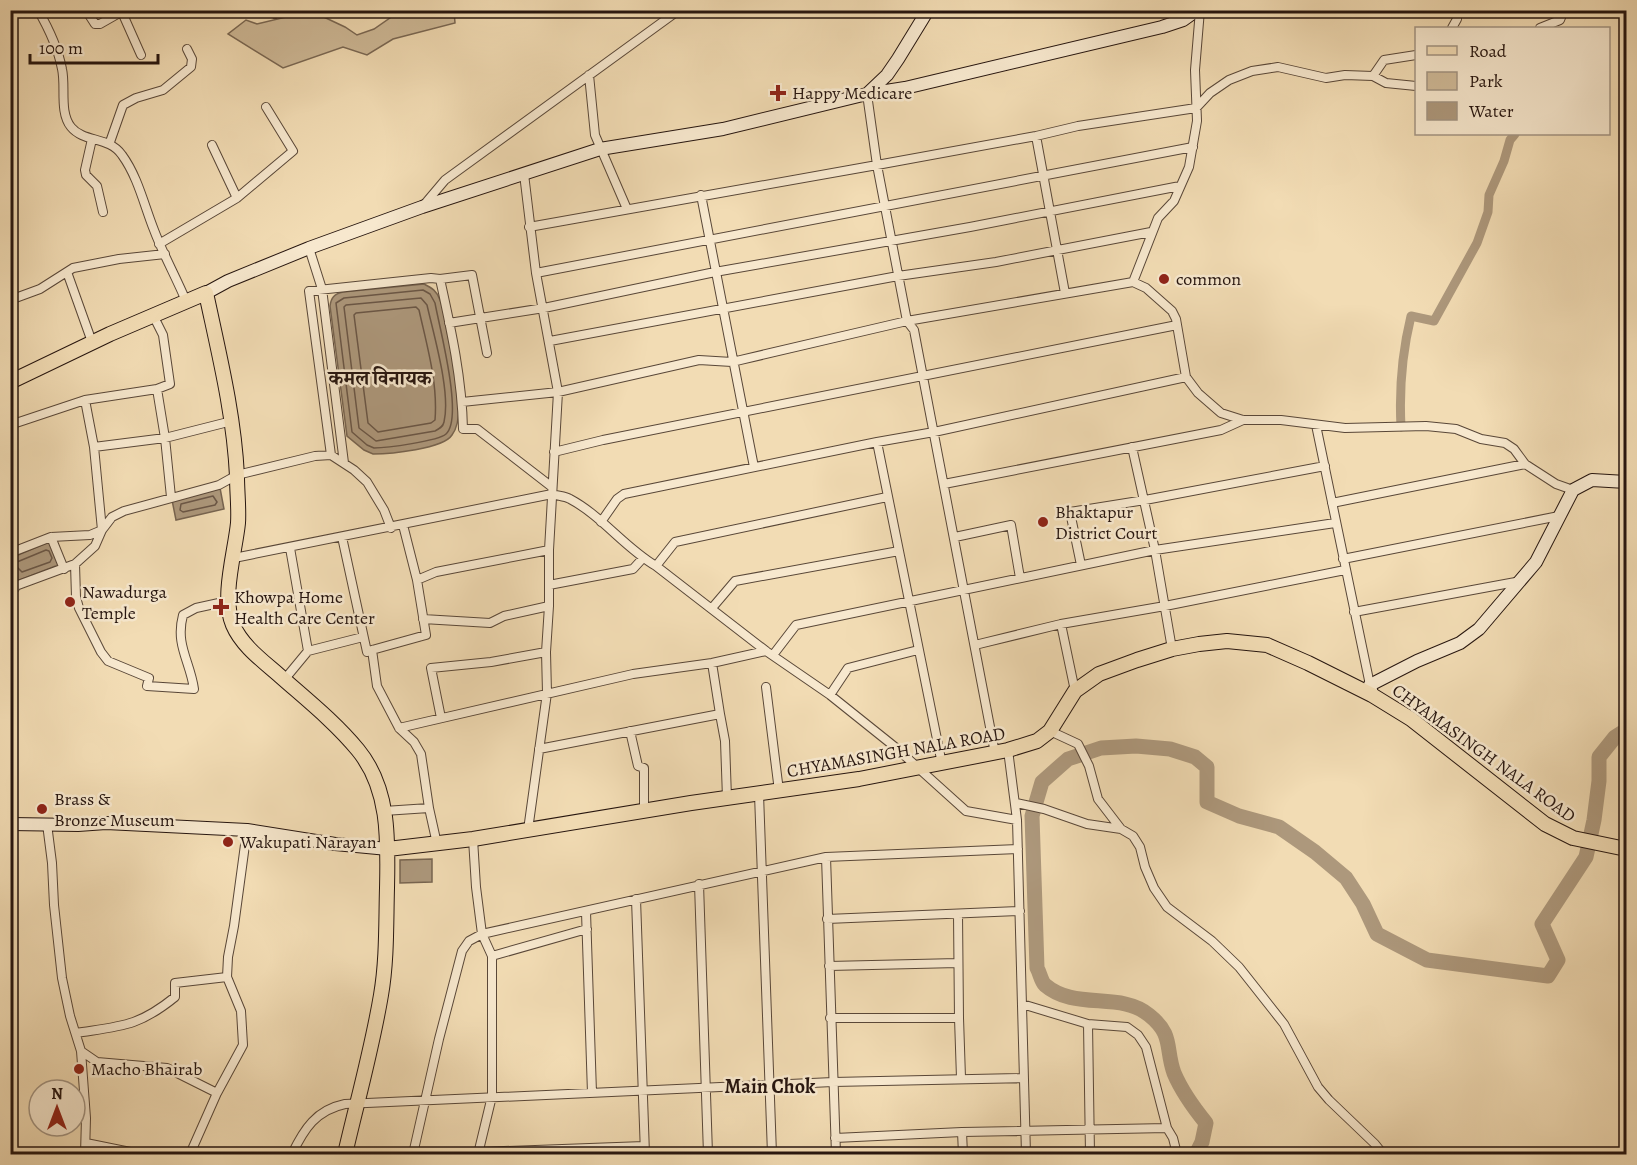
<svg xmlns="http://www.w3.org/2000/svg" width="1637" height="1165" font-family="Alegreya,'Noto Serif Devanagari',serif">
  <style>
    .green { fill: #cfba98; stroke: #7a6854; stroke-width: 1.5 }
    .water { fill: #ad987c; stroke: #776450; stroke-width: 1.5 }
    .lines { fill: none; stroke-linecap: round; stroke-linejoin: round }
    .shore { stroke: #6a5646; stroke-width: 1.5 }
    .canal { stroke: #ad987c; stroke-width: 9 }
    .river { stroke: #ad987c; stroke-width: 15 }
    .street-casing { stroke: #594738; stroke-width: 10 }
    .secondary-casing { stroke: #26150f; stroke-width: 14 }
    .primary-casing { stroke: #26150f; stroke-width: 16 }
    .street { stroke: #f7e8ce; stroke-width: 8 }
    .secondary { stroke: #f7e8ce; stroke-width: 12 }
    .primary { stroke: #f2dcb4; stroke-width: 14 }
    .poi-dot { fill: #8f2418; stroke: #f7e8ce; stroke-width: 2 }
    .labels { text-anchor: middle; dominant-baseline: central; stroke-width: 5; stroke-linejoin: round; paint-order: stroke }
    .poi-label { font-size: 18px; fill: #26150f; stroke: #f7e8ce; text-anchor: start }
    .street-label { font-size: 18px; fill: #26150f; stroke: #f7e8ce }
    .neighbourhood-label { font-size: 20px; font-weight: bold; fill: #26150f; stroke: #f7e8ce }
  </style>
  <rect width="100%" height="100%" fill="#f2dcb4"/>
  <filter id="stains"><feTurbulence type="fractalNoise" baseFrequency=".00333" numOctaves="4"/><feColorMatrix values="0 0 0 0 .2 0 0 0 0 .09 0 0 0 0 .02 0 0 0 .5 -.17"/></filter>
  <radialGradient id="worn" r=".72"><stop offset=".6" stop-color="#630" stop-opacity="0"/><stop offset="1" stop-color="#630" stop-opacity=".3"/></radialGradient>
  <path class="green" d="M311 11 345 27 357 35 374 29 400 11H454L455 23 393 39 367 55 343 47 283 68 228 34 246 20 257 24Z"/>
  <path class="water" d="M424 284C432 288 437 291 440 300 444 309 445 321 447 331 452 357 468 414 452 435 443 449 390 454 373 454L364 450 347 436 330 306C331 298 334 294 343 292Z
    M220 488 224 509 176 520 172 500Z
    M51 541 61 564 17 581 11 564V558Z
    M432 859V882L400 883V860Z"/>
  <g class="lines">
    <path class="shore" d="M423 290 430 294 435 303C439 326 464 418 446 434 438 441 387 448 374 448L367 445 352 432 336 303 344 298Z
      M421 298 427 305C434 336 451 393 444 422 443 427 439 429 435 431L376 441 359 428 344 307 346 305Z
      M416 307 419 310C427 346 438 383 435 420L431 423 378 432 368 423 354 315 356 313Z
      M213 496 217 502 215 505 183 512 180 510 181 504Z
      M46 550 49 551 52 558 50 562 22 572 16 566 17 562Z"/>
    <path class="canal" d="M1401 427C1399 389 1402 353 1411 316L1434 321 1477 243 1488 212 1489 195 1504 161 1510 140 1515 134"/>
    <path class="river" d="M1196 1154 1202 1142 1206 1123C1193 1107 1182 1092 1174 1073 1165 1048 1174 1035 1149 1015 1120 991 1075 1011 1045 985 1041 981 1040 973 1037 968L1032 816 1042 782 1068 759 1101 748 1136 746 1170 749 1195 757 1207 767V802L1239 816 1279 827 1315 852 1346 878 1363 904 1377 934 1427 960 1548 976 1558 960 1542 924 1586 857 1594 820 1599 781V757L1615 737 1626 730"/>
    <defs>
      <path id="street" d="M38 10C49 29 58 48 62 69 66 87 59 112 71 127 84 143 109 136 122 155 138 177 144 205 154 230 163 254 176 277 186 301
        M86 10 95 24H100L121 12
        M121 10 141 55
        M273 10 275 14
        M916 10 921 19
        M1452 28 1457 19
        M1540 28 1560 20 1564 10
        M589 75 595 135 627 209
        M1373 76 1386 83 1416 86
        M867 94 877 165 907 321 914 330 995 753
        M1036 136 1065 293
        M92 139 85 170 86 175 97 186 103 212
        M110 142 123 105 136 98 163 90 191 67 192 59 187 49
        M212 145 237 198
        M524 174 536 273 558 392 549 550V606L546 652 547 693 528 830
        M701 195 754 467
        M423 206 445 180 679 10
        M529 227 877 165 1036 136 1078 126 1196 108 1210 93 1229 80 1252 71 1278 67 1326 78 1345 75 1373 76 1384 60 1416 55
        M159 244 237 198 293 151 266 107
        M309 248 322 289 344 463
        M10 253 11 247
        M67 272 92 342
        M536 273 1193 147
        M440 279 472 275 487 353
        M1133 282 1158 218 1174 201 1189 167 1197 121 1195 70 1200 10
        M10 300 40 289 73 268 119 259 165 254
        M449 323 544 308 715 272 970 227 1180 186
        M550 341 898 276 996 262 1151 232
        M157 389 165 438 171 497
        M462 402 558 392 699 360 732 362 907 321 1133 282 1146 288 1172 311 1176 319 1186 377 1198 393 1221 413 1243 420H1281L1345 428 1426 426 1456 429 1481 439 1505 443 1514 449 1525 464 1556 484 1573 490
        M10 425 85 400 157 389 170 384 163 335 153 315
        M1316 425 1370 685
        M877 442 942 764
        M94 447 165 438 232 421
        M1132 447 1155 550 1172 649
        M554 452 603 440 1177 325
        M331 455 309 291 431 278 440 279C451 329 462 378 463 429H477L552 487
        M944 484 1221 430 1243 420
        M1332 503 1525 464
        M601 522 617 499 624 494 877 442 934 432 1186 377
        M51 537 64 569
        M342 537 367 652 372 650 377 686 399 728 414 742 421 754 429 808
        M955 537 1011 525 1020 578
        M290 548 308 651
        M10 553 51 537 90 535 102 530 94 447 85 400
        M234 558 552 494C558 496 565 496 570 499 602 516 625 548 656 566L766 651 830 695 895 747 966 811 1017 820 1026 1154
        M1343 559 1559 516
        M75 564 76 597 79 608 101 652 108 661 149 678 147 686 194 689C190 661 175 645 183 615L196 608 228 601
        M1081 565 1070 512 1145 500 1325 466
        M656 566 675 542 887 497
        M10 573 15 588
        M417 580 436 572 549 550
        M549 585 633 569 643 558
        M10 588 75 564 95 546 102 530 112 517 124 511 219 485 237 475 315 456 331 455 354 470 367 482 384 510 391 528
        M712 608 735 581 899 551
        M1354 612 1521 581
        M423 619 490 623 504 616 549 606
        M1061 624 1075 691
        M975 645 1061 624 1165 606 1345 570
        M372 650 426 635 417 580 403 525
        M773 655 796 625 1155 550 1335 523
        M284 680 308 651 363 637
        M766 687 779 791
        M830 695 848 668 918 650
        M720 714 725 741 727 798
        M441 718 431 668 491 662 546 652
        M399 728 633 674 712 663 766 651
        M630 731 638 766 644 768V811
        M1050 731 1078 744 1089 766 1098 799 1121 829 1133 836 1140 847 1145 867 1154 888 1167 907 1212 941 1239 967 1284 1024 1318 1087 1329 1100 1375 1144 1383 1154
        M539 749 720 714 712 663
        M1008 750 1017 820
        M759 794 772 1154
        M1016 803 1044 809 1087 824 1121 829
        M384 811 429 808 437 844
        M47 824 52 863 54 905 62 978 70 1016 81 1051 86 1118 85 1154
        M473 839 476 887 482 934 492 956
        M826 857 836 1154
        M699 884 708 1154
        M636 899 645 1154
        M586 912 592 1093
        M827 919 1020 911
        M829 966 958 963
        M1022 1004 1088 1024 1127 1027 1138 1035 1146 1047 1167 1128 1173 1138 1177 1154
        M830 1018H959L958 914
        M959 1018 961 1078
        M1088 1024 1090 1154
        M76 1033C121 1026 138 1027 175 997V983L227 977
        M81 1051 97 1062 167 1068 217 1093
        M962 1132 963 1154
        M835 1138 962 1132 1167 1128
        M86 1143 140 1154
        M479 1152 644 1146
        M190 1154 217 1093 243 1045 241 1011 227 977 228 957 234 926 247 830
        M292 1154C304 1129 316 1110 345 1104L833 1082 1024 1078
        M413 1154 439 1039 462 951 469 941 482 934 826 857 1018 849
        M478 1154 492 1096V956L587 929"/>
      <path id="secondary" d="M867 94 905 88 1162 27 1183 20 1197 10
        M206 293 228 281 309 248 422 207 600 149 723 129 867 94 887 75 898 59 928 10
        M1372 695 1370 685 1417 661 1460 643 1479 629 1536 562 1573 490 1592 480 1626 482
        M10 824 78 825 106 823 247 830 335 844 388 849"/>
      <path id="primary" d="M10 382 110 334 206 293C219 354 234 414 237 476 237 492 239 508 238 523 235 553 221 597 233 625 242 646 263 661 280 676 306 699 335 722 358 750 390 789 388 841 387 888 386 924 387 960 381 995 372 1049 357 1102 345 1154
        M388 849 473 839 691 803 859 779 1008 750 1037 741 1050 731 1075 691 1099 674 1137 660 1172 649 1199 644 1227 641 1267 645 1308 663 1372 695 1411 719 1545 824 1573 838 1626 849"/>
    </defs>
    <use href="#street" class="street-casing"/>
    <use href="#secondary" class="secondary-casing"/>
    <use href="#primary" class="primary-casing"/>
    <use href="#street" class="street"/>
    <use href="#secondary" class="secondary"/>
    <use href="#primary" class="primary"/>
  </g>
  <g class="poi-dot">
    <path d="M775 84h6v6h6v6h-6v6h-6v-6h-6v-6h6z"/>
    <circle cx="1164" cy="279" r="6"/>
    <circle cx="1043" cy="522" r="6"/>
    <circle cx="70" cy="602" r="6"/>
    <path d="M218 598h6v6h6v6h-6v6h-6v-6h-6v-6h6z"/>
    <circle cx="42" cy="809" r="6"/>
    <circle cx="228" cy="842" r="6"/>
    <circle cx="79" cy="1069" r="6"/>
  </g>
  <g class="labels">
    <g class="poi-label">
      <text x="792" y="93">Happy Medicare</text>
      <text x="1176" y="279">common</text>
      <text x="1055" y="512">Bhaktapur<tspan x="1055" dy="21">District Court</tspan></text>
      <text x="82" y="592">Nawadurga<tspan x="82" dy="21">Temple</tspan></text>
      <text x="234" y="597">Khowpa Home<tspan x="234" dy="21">Health Care Center</tspan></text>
      <text x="54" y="799">Brass &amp;<tspan x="54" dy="21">Bronze Museum</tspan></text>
      <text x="240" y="842">Wakupati Narayan</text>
      <text x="91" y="1069">Macho Bhairab</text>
    </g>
    <g class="street-label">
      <text transform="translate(896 752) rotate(-10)">CHYAMASINGH NALA ROAD</text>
      <text transform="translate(1484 753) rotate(36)">CHYAMASINGH NALA ROAD</text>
    </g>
    <g class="neighbourhood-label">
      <text x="380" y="378">कमल विनायक</text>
      <text x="770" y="1086">Main Chok</text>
    </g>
  </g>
  <rect width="1637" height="1165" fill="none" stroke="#f2dcb4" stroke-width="36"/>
  <rect x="12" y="12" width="1613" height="1141" fill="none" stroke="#26150f" stroke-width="3"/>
  <rect x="18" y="18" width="1601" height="1129" fill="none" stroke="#26150f" stroke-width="1.5"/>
  <rect x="1415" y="27" width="195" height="108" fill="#f7e8ce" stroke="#a39482" stroke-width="1.5"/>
  <rect x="1427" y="46" width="30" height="9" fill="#f2dcb4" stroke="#a39482" stroke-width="1.5"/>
  <text x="1469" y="57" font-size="18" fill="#26150f">Road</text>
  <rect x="1427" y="72" width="30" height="18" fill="#cfba98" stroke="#a39482" stroke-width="1.5"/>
  <text x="1469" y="87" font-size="18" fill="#26150f">Park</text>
  <rect x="1427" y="102" width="30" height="18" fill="#ad987c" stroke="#a39482" stroke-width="1.5"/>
  <text x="1469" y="117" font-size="18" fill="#26150f">Water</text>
  <g transform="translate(57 1108)"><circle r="28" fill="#f7e8ce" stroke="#a39482" stroke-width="1.5"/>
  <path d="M0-4.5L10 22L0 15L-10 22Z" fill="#8f2418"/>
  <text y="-9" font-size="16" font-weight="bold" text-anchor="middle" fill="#26150f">N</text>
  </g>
  <path d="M30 54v9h128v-9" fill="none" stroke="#26150f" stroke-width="3"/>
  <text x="39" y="54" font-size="18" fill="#26150f" stroke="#f7e8ce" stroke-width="4.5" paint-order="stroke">100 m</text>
  <rect width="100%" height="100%" filter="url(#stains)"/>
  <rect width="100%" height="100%" fill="url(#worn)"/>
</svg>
